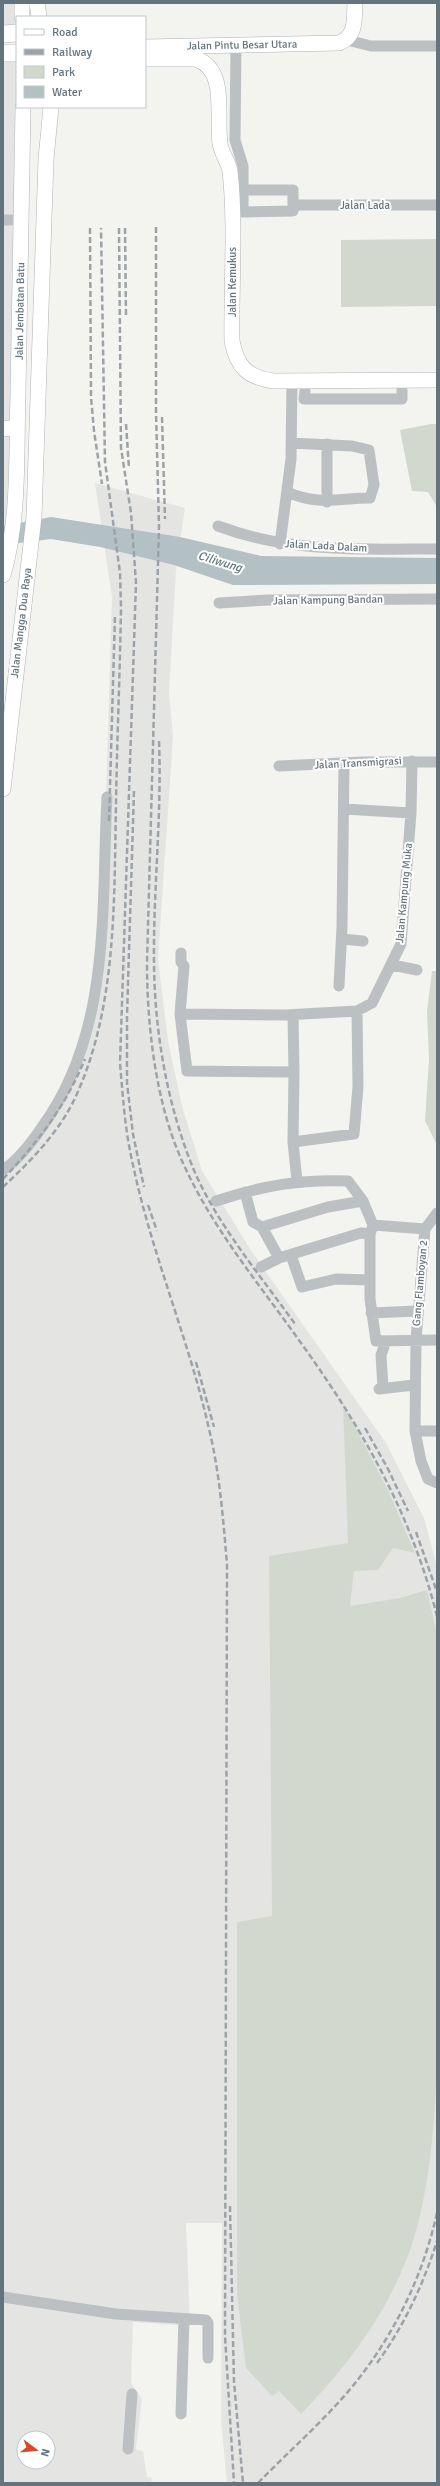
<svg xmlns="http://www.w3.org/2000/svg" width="440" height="2486" font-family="Signika,sans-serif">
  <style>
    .built { fill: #e4e5e3; fill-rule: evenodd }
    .green { fill: #d3d8cf }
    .water { fill: #b3c0c4 }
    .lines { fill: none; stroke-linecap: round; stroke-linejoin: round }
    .secondary-casing { stroke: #afb4b8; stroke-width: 16 }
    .primary-casing { stroke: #b0b4b7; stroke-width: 18 }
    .street { stroke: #bcc0c3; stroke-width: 11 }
    .secondary { stroke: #fff; stroke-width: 15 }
    .primary { stroke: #fff; stroke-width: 17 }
    .rail { stroke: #9ca2a7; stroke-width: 2.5; stroke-dasharray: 6 3; stroke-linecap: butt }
    .labels { text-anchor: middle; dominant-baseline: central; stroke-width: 4; stroke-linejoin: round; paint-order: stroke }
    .street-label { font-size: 11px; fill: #64747f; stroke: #fff }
    .water-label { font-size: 12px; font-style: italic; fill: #5f777d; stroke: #fff }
  </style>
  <rect width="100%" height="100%" fill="#f3f3ef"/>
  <path class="built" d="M3 3H39V17H17V30H3Z
    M3 44H17V427L3 561Z
    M95 483 185 508 176 569 169 692 173 737 158 959 168 1041 182 1106 202 1171 252 1252 386 1443 424 1518 437 1567V2483H227L221 2420 222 2223H186L190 2326 133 2322 131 2383 142 2399 136 2449 143 2452 147 2477 152 2478 151 2483H3V1172L63 1098 97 1002 104 862 112 597ZM24 2438H48V2462H24Z"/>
  <path class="green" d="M437 239V306L341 307V240Z
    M431 424H437V507L428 492 412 491 400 430Z
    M432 971H437V1145L425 1121 429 1059 427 1011Z
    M343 1404 387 1488 415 1553 393 1548 378 1570 354 1571 350 1606 400 1598 427 1590 437 1635C437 1741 437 1848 437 1955 437 2046 440 2139 417 2228 397 2300 353 2361 301 2414L279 2391 272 2396 246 2368 237 2294V1922L272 1916 269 1556 348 1543Z"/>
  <path class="water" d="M51 517 180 537 261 556 437 558V584L233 585 174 565 100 547 51 539 3 545V526Z"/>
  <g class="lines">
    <defs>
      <path id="secondary" d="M22 3V17
        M37 3 39 17
        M145 47 339 43C357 36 354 19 355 3
        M145 59H196C228 69 216 117 220 143 221 153 228 161 230 171 236 224 231 288 232 341 237 367 247 377 273 381L437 380
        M3 429 17 427
        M3 575C20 518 16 453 18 394 20 299 22 203 23 107
        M3 789 34 517 46 159 51 107"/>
      <path id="primary" d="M3 34 17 33
        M3 53H17"/>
    </defs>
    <use href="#secondary" class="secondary-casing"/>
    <use href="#primary" class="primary-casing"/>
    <path class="street" d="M347 40 371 46H437
      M236 45 235 140 243 166V190H293V205
      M243 190V212L293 211V205H437
      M3 220H22
      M305 391 304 399H402V390
      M287 492C319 506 338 498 370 498L374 485 369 450 352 446 291 443
      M327 502V444
      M218 526C289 553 363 549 437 549
      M280 544 291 459 292 381
      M219 603 268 600 437 599
      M279 766 363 762H437
      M344 809 411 813
      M342 939 363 941
      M181 953V962L184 966 180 1014 187 1071 294 1072 293 1015
      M392 965 417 970
      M339 986 342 927 344 763
      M180 1014 285 1015 357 1011 372 1003 401 944 411 813 412 761
      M294 1072 293 1142 297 1181
      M293 1142 354 1134 358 1087 357 1011
      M3 1170C18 1160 32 1142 42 1127 112 1031 101 909 107 797
      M245 1192 253 1222 262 1227 279 1258
      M216 1201C261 1186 300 1179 348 1181L363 1201 373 1225 370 1234 361 1233 279 1258 261 1267
      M437 1213 425 1229 416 1340 415 1431 421 1461 428 1479 437 1483
      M373 1225 425 1229
      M262 1227 328 1207 363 1201
      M370 1234V1299L376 1341 437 1340
      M291 1255 302 1287 336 1279 370 1280
      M371 1313 417 1311
      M383 1388 381 1355 386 1341
      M379 1389 414 1385
      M415 1431H437
      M3 2297 116 2314 206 2320 208 2323V2358
      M181 2414 184 2319
      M128 2449 132 2394"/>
    <use href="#secondary" class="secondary"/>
    <use href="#primary" class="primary"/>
    <path class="rail" d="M156 227V411L159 527 147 963C147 1027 156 1105 183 1163 212 1228 260 1285 301 1343 362 1428 411 1513 437 1616
      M90 228 91 397 94 431 102 484
      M119 228 121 448 131 513 136 583 120 1063C123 1098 125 1131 133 1165 152 1255 189 1340 209 1429 220 1474 223 1519 227 1564L225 2336 234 2483
      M125 228 126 318
      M162 417 165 519
      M126 424 129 468
      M159 741C162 816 153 890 154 965 155 1033 167 1104 193 1168 216 1223 260 1275 295 1324
      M134 791 127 1015V1083L133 1134 144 1187
      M109 821 115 615
      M3 1179C38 1142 65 1107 85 1059
      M3 1187C31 1161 60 1131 76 1096 117 1006 114 901 116 803 117 738 120 673 121 607L120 573 105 462 101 228
      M148 1205 157 1231
      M196 1362 214 1427
      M365 1428 388 1469 408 1511
      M416 1532 437 1592
      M230 2206 234 2382 243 2483
      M377 2363C404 2326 423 2285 437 2241
      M258 2483C293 2447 333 2413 363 2373 399 2325 424 2271 437 2213"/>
  </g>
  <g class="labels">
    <g class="street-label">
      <text transform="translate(242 45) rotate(-1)">Jalan Pintu Besar Utara</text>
      <text x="365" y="205">Jalan Lada</text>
      <text transform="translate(232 282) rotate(-90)">Jalan Kemukus</text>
      <text transform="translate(20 311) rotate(-89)">Jalan Jembatan Batu</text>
      <text transform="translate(326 546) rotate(3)">Jalan Lada Dalam</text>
      <text transform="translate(328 600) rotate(-1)">Jalan Kampung Bandan</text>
      <text transform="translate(21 623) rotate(-83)">Jalan Mangga Dua Raya</text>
      <text transform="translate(358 763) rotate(-3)">Jalan Transmigrasi</text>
      <text transform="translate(404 893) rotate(-85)">Jalan Kampung Muka</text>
      <text transform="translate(420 1283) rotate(-85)">Gang Flamboyan 2</text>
    </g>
    <g class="water-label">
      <text transform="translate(220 562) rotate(17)">Ciliwung</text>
    </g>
  </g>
  <rect width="440" height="2486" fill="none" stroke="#64747f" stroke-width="8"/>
  <rect x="16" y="16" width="130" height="92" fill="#ffffff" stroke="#c1c7cc"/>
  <rect x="24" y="29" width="20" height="6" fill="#ffffff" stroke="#c1c7cc"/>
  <text x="52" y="36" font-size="12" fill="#64747f">Road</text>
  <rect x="24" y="49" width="20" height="6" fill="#9ca2a7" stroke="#c1c7cc"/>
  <text x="52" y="56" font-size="12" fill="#64747f">Railway</text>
  <rect x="24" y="66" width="20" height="12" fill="#d3d8cf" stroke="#c1c7cc"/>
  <text x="52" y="76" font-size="12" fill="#64747f">Park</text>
  <rect x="24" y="86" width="20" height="12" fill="#b3c0c4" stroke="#c1c7cc"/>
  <text x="52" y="96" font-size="12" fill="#64747f">Water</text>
  <g transform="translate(36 2450) rotate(106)"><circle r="19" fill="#ffffff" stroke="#c1c7cc"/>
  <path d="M0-3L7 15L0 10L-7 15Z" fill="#da4829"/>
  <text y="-6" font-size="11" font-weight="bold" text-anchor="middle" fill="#64747f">N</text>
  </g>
</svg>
